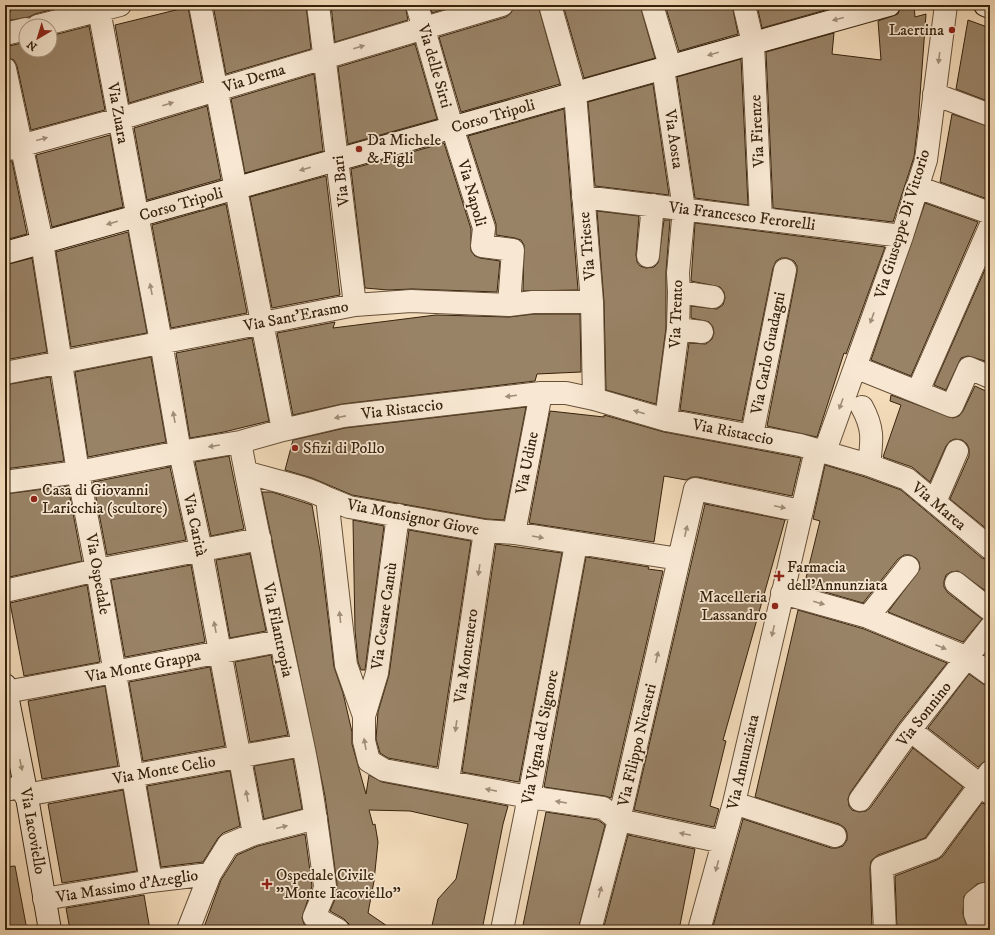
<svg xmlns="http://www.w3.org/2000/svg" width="995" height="935" font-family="'IM FELL DW Pica',serif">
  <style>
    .building { fill: #998367; stroke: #36220c }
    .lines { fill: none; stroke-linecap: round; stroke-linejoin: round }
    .street-casing { stroke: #665038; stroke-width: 24 }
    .secondary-casing { stroke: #36220c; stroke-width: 24 }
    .street { stroke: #f8e8d3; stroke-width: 22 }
    .secondary { stroke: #f8e8d3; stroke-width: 22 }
    .oneway { fill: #a18f79 }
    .poi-dot { fill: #8f2418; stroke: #f8e8d3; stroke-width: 1.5 }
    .labels { text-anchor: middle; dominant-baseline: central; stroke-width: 3.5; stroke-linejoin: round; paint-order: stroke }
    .poi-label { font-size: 16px; fill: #36220c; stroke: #f8e8d3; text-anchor: start }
    .street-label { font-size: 16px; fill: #36220c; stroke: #f8e8d3 }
  </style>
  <rect width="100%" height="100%" fill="#f4dcbb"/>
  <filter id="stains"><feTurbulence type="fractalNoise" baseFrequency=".005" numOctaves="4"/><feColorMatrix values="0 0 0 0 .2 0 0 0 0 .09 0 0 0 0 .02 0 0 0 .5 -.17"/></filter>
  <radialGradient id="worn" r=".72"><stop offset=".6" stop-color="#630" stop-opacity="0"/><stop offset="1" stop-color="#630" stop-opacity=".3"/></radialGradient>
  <path class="building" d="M13 5H70L35 14 29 17 6 21Z
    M213 5H306L311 49 226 74Z
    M331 5H405L408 20 335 42Z
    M430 5H458L432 13Z
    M514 5H538L560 84 461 112 439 37 506 17 511 13Z
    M563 5H640L655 58 584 78Z
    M665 5H732L738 34 679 51Z
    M757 5H836V7L762 28Z
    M901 5H914L915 17 926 14 918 123 914 157 893 222 773 208 766 52 834 33 832 54 881 60 878 21 898 14Z
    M188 7 202 81 129 103 115 25Z
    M968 20 990 28V102L956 89Z
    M89 26 105 110 31 130 17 66 14 60 5 57V47L26 42V50H50V36Z
    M415 44 437 119 348 144 338 67Z
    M741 59 748 205 695 198 677 77Z
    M314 74 323 151 245 173 231 99Z
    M653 84 669 195 595 186 588 102Z
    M207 106 221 179 147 200 134 128Z
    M564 109 578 290 523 291 524 245 521 240 515 238 496 235V224L468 136Z
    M952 114 990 127V200L940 182Z
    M110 135 123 207 52 227 36 155Z
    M444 143 471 229V251L475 256 480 258 500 261 497 292 412 289 388 290 365 288 351 169Z
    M12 161 27 234 5 240V162Z
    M326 176 340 295 272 308 250 197Z
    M925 203 978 222 911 376 871 360Z
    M226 204 247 313 171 328 152 225Z
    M597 211 639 216 636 255 637 262 640 266 646 268 654 267 658 263 664 220H670L666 272V328L656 404 606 390 604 302Z
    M695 223 885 247 846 354 844 353 817 437 767 426 797 272V266L794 261 787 258H781L776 261 773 268 742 421 680 410 689 343 706 344 712 339 714 333 713 327 709 322 691 318V306L717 309 723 305 725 298 724 292 720 287 691 281Z
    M128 232 147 333 71 347 56 252Z
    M32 258 47 352 5 360V265Z
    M990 258V351L985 361 968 356 961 358 946 390 934 385Z
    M534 314H580L581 372 537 374 535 381 342 404 293 415 277 333 335 322 333 328 436 315 509 317Z
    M252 338 269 421 224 432 190 438 176 353Z
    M151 357 166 442 88 457 75 372Z
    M50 377 64 461 5 469V385Z
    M975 386 990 393V526L988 530 950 499 969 456V449L967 444 962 440 955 439 950 441 946 446 930 482 912 467 883 457 901 405 890 401 891 395 953 418 959 416 963 411Z
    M526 407 504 520 487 519 352 495 312 478 285 470 293 440 345 428Z
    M550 411 604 417V415L664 432 801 458 792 496 698 477H692L686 480 664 476 654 542 529 523Z
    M229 456 244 529 211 536 195 462Z
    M825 465 865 477 901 490 982 558 990 560V594L958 571 951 572 946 575 944 581V587L948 593 982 619 963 642 888 612 920 569 919 562 916 558 910 555H904L898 559 863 603 804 586 820 521 813 519Z
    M170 467 186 540 107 555 93 482Z
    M68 486 82 561 5 578V494Z
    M262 492H272L312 505 320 551 334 667 343 693 352 732V744L366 794 369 775 382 782 508 806 503 824 482 930H431L438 899 456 879 468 824 410 811 369 810 373 825 375 824 378 842 374 881 368 913 393 930H350L349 924 344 919 330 911 335 899 337 884 325 796Z
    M705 504 785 520 723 740 726 741 710 806 719 809 714 827 634 810Z
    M353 520 384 526 365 670H361L358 662 355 630Z
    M409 530 471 541 437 767 388 758 380 753 376 739 378 712 389 675Z
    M496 544 562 553 519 782 462 772Z
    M250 554 266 631 230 638 216 560Z
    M586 557 649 567 648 569 663 571 611 798 605 796 544 787Z
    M191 565 205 642 125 657 111 580Z
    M87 585 100 662 24 676 10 603Z
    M798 610 864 629 947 663 900 722 850 793 848 799 849 806 852 810 859 812 866 811 870 808 913 748 963 787 925 838 878 855 871 861 870 868 872 930H712L743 819 831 848H837L843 846 847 840V833L845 828 839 824 755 797Z
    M271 655 288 735 250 742 235 662Z
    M210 667 225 746 143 761 129 682Z
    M969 674 983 684 990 686V760L985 761 978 767 928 728Z
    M105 686 118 766 42 779 28 701Z
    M293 759 302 809 264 819 254 766Z
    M230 771 240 826 223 833 218 838 203 862 161 867 147 786Z
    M123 790 137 871 62 883 48 804Z
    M982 803 990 806V881L977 884 964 896 963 914 968 930H897L895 876 937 860 943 856Z
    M546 812 598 820 605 825 578 930H522Z
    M305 834 312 886 302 918 304 924 312 930H203L221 880 237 855 258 846Z
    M628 835 695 849 679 930H603Z
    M15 866 27 930H5V867Z
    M144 895 150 930H70L66 908Z"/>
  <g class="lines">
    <defs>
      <path id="street" d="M200 5 283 430
        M318 5 355 305
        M417 5 452 127 484 228 482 246 513 250 509 305
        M550 5 575 93 592 302 594 399
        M652 5 670 66
        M744 5 753 43 761 219
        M99 10 161 342 180 452 201 550 254 834
        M38 26 120 5
        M5 34 26 29
        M663 68 684 209 678 273 679 292 678 329 666 420
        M5 69 42 242 78 472 97 570 151 881
        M934 94 990 115
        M5 150 119 119 502 5
        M917 187 990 213
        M583 197 902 236
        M648 256 653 205
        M679 292 713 297
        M678 329 702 332
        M855 367 952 406 969 368 990 377
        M5 373 355 305 411 301 509 305 533 302H592
        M918 391 990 227
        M862 407C874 429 872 440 869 465
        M752 435 785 270
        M240 442C259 544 282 644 303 745 313 792 319 839 325 886L323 896 314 917 338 930
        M825 451 902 236 926 160 946 5
        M246 472C273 481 302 485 327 498
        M5 482 78 472 180 452 240 442 283 430 343 416 541 393H566L594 399 666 420 800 445 869 465 907 479 990 548
        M935 502 957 451
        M514 533 541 393
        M956 583 990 610
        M5 591 97 570 260 539
        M782 593 868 617 968 658 990 674
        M868 617 908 567
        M6 692 280 641
        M364 716 377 673 398 515
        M910 730 990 793
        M448 781 485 531
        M5 790 25 786
        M25 795 303 745
        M860 800 910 730 990 628
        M734 803 835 836
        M723 842 619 820 603 808 529 797 384 770 369 761 364 741V716L346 665 327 498 349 507 485 531 514 533 679 559 695 489 801 511
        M44 899 151 881 210 874
        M188 930 210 874 228 845 254 834 316 818
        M502 930 529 797 576 544
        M590 930 619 820 679 559
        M699 930 734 803 816 450
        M885 930 882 867 933 848 990 772
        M981 930 975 914V901L984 894 990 893"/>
      <path id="secondary" d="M985 5 990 7
        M5 253 889 5
        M5 685 25 786 50 930"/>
    </defs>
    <use href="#street" class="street-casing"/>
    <use href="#secondary" class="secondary-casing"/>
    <use href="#street" class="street"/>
    <use href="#secondary" class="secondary"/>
  </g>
  <defs><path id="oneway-solid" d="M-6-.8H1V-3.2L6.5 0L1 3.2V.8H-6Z"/></defs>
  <g class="oneway">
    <use href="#oneway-solid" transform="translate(838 19) rotate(165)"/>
    <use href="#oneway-solid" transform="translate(359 47) rotate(-16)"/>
    <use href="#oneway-solid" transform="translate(713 54) rotate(164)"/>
    <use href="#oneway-solid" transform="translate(939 58) rotate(97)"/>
    <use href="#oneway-solid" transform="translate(168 104) rotate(-17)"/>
    <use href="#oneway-solid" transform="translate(42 139) rotate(-15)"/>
    <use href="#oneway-solid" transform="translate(305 169) rotate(164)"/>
    <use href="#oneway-solid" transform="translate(112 223) rotate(164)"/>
    <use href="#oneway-solid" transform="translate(151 289) rotate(-101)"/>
    <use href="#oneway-solid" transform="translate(872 318) rotate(110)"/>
    <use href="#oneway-solid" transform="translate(511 396) rotate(173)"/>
    <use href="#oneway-solid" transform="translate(841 404) rotate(110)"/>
    <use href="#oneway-solid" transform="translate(639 412) rotate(-164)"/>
    <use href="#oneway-solid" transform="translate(174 417) rotate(-100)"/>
    <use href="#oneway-solid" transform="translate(340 417) rotate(169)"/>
    <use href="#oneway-solid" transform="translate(214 446) rotate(171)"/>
    <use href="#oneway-solid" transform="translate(780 507) rotate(12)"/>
    <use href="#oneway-solid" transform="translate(686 531) rotate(-77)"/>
    <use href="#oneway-solid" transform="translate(538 537) rotate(10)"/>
    <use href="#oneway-solid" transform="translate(479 570) rotate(98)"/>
    <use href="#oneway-solid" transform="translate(819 603) rotate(16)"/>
    <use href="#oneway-solid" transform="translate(340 617) rotate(-96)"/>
    <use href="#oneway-solid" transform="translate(215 627) rotate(-101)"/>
    <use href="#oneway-solid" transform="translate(773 631) rotate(103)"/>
    <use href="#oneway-solid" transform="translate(941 647) rotate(22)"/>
    <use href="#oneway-solid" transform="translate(657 657) rotate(-77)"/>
    <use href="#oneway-solid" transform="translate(456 726) rotate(98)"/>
    <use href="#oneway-solid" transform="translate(365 744) rotate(-100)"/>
    <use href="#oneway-solid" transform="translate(21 765) rotate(78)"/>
    <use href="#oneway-solid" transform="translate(491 790) rotate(-169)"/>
    <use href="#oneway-solid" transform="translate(247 796) rotate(-100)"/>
    <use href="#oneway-solid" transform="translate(561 802) rotate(-171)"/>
    <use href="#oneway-solid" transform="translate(282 827) rotate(-14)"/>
    <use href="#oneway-solid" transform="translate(685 834) rotate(-168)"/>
    <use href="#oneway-solid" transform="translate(717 866) rotate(105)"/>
    <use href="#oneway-solid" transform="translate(600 892) rotate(-75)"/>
  </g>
  <g class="poi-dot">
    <circle cx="952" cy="30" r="4"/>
    <circle cx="359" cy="149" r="4"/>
    <circle cx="295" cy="448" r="4"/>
    <circle cx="34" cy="499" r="4"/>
    <path d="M777 570h4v4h4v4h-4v4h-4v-4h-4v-4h4z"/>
    <circle cx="775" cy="606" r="4"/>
    <path d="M265 878h4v4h4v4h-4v4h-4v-4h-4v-4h4z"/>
  </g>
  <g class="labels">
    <g class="poi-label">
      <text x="944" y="30" text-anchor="end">Laertina</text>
      <text x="367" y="140">Da Michele<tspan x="367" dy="18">&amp; Figli</tspan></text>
      <text x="303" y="448">Sfizi di Pollo</text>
      <text x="42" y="490">Casa di Giovanni<tspan x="42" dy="18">Laricchia (scultore)</tspan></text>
      <text x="787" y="567">Farmacia<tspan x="787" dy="18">dell'Annunziata</tspan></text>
      <text x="767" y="597" text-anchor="end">Macelleria<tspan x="767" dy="18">Lassandro</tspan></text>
      <text x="276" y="875">Ospedale Civile<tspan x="276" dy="18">"Monte Iacoviello"</tspan></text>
    </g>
    <g class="street-label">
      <text transform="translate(435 66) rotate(74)">Via delle Sirti</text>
      <text transform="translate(254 78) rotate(-17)">Via Derna</text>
      <text transform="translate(118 113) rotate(80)">Via Zuara</text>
      <text transform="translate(493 116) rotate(-16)">Corso Tripoli</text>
      <text transform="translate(757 131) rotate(-93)">Via Firenze</text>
      <text transform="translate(674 139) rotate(82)">Via Aosta</text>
      <text transform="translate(341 181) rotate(-97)">Via Bari</text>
      <text transform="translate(472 193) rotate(74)">Via Napoli</text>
      <text transform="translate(181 204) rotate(-16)">Corso Tripoli</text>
      <text transform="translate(742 216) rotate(7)">Via Francesco Ferorelli</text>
      <text transform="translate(902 224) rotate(-73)">Via Giuseppe Di Vittorio</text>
      <text transform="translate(587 246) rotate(-95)">Via Trieste</text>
      <text transform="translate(676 314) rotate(-88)">Via Trento</text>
      <text transform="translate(296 316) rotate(-11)">Via Sant'Erasmo</text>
      <text transform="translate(768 353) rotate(-79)">Via Carlo Guadagni</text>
      <text transform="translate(402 409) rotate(-7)">Via Ristaccio</text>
      <text transform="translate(733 432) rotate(11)">Via Ristaccio</text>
      <text transform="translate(527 463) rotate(-79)">Via Udine</text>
      <text transform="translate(939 506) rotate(40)">Via Marea</text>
      <text transform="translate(413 517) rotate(11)">Via Monsignor Giove</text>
      <text transform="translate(195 525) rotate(78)">Via Carità</text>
      <text transform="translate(98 574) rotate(80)">Via Ospedale</text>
      <text transform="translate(384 616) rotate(-82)">Via Cesare Cantù</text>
      <text transform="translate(278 630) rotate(78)">Via Filantropia</text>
      <text transform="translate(466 656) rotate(-82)">Via Montenero</text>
      <text transform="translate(143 666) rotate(-11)">Via Monte Grappa</text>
      <text transform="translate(924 714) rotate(-52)">Via Sonnino</text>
      <text transform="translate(540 737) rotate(-79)">Via Vigna del Signore</text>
      <text transform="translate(637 745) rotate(-77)">Via Filippo Nicastri</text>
      <text transform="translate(743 762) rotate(-77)">Via Annunziata</text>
      <text transform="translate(164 770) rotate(-10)">Via Monte Celio</text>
      <text transform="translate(33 831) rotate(80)">Via Iacoviello</text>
      <text transform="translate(127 886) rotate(-9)">Via Massimo d'Azeglio</text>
    </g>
  </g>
  <rect width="995" height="935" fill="none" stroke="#f4dcbb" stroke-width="20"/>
  <rect x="6" y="6" width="983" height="923" fill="none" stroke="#36220c" stroke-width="2"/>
  <rect x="10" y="10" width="975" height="915" fill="none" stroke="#36220c"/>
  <g transform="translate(38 38) rotate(218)"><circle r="19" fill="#f8e8d3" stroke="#aa9983"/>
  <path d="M0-3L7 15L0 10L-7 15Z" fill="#8f2418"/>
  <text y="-6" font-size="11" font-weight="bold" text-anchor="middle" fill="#36220c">N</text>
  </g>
  <rect width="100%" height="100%" filter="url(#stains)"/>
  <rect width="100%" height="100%" fill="url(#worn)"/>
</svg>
